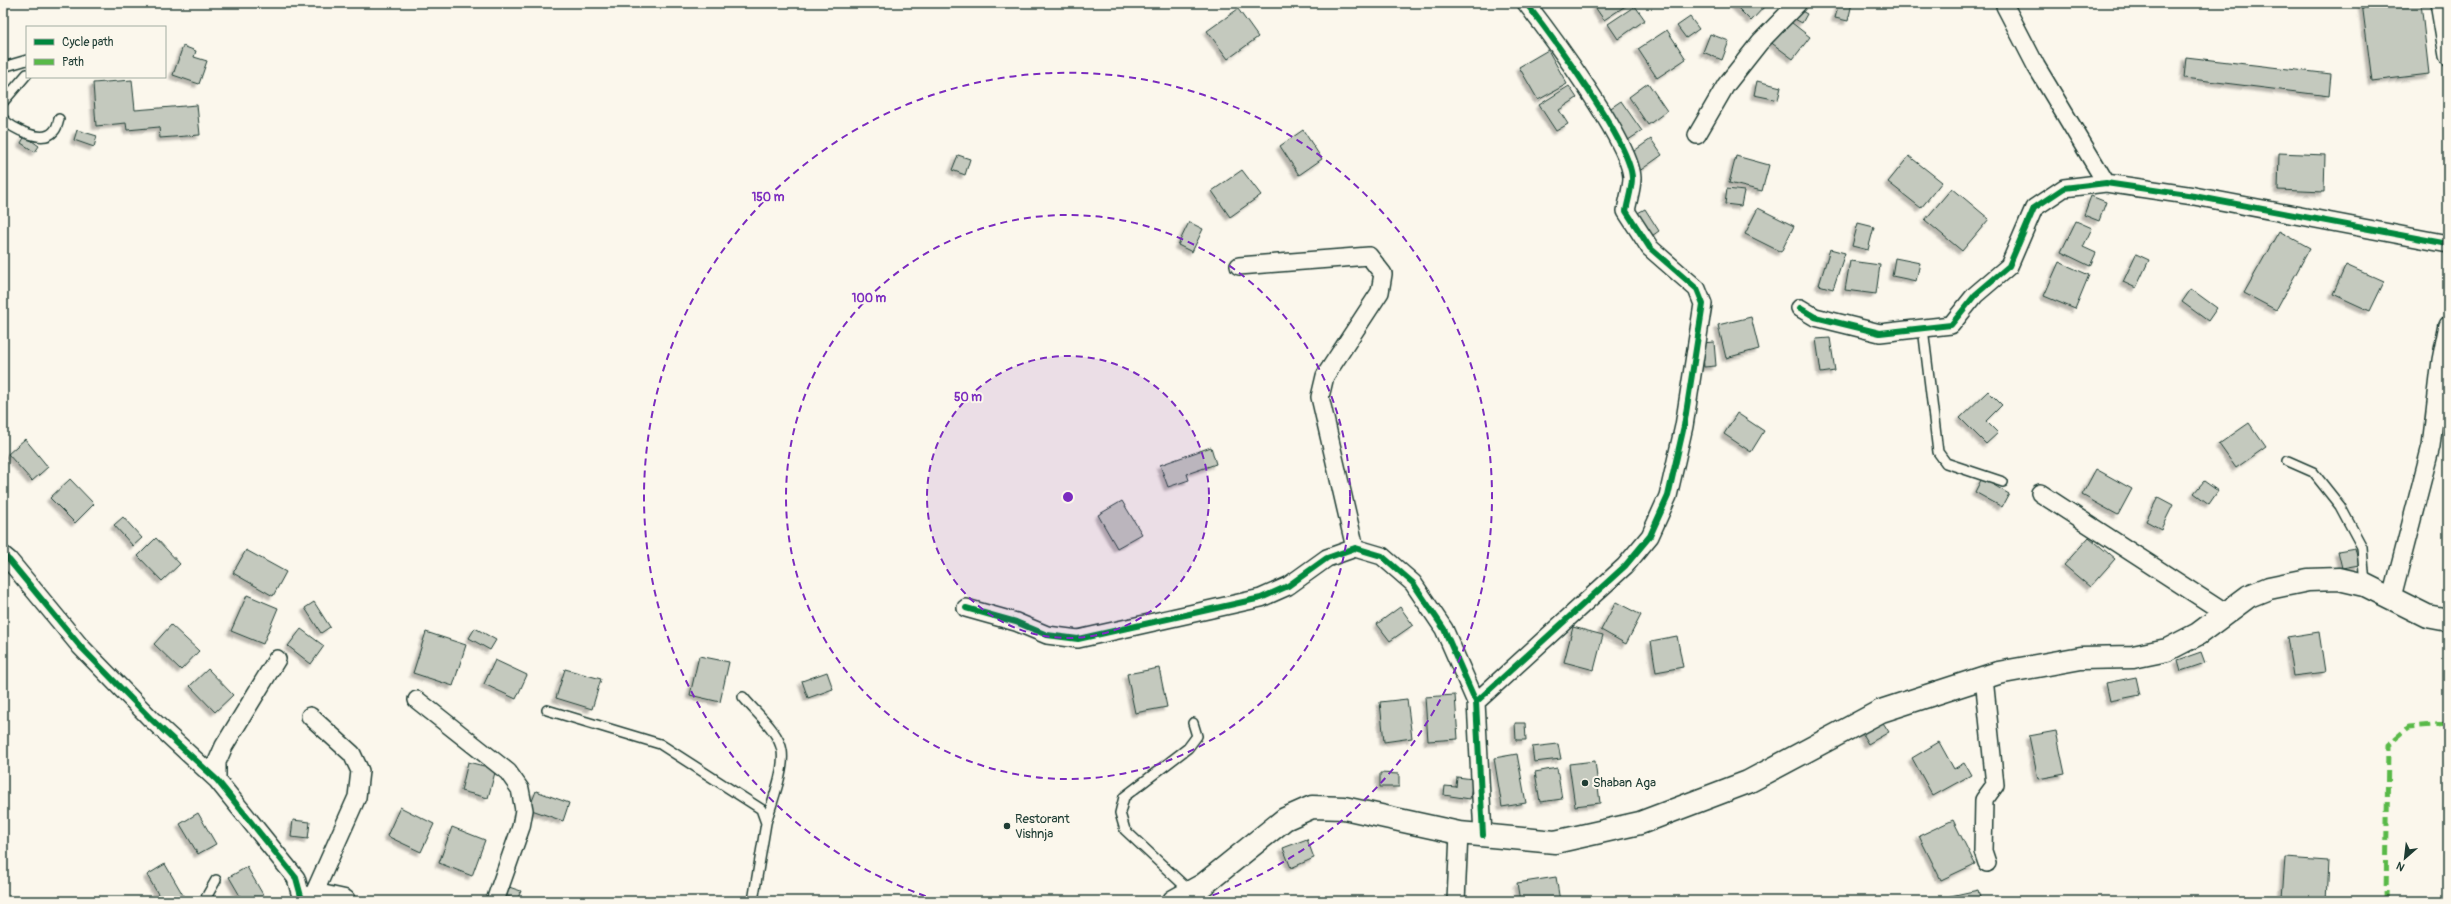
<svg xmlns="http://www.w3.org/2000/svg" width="2451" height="904" font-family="Pangolin,sans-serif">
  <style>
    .building { fill: #c4c9be; stroke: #1f3d34; filter: url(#shadow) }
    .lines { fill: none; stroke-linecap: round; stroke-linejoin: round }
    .lane-casing { stroke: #1f3d34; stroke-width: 12 }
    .street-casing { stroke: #1f3d34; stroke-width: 20 }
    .secondary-casing { stroke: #1f3d34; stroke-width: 25 }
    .lane { stroke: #fbf7ec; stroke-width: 9 }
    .street { stroke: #fbf7ec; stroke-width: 17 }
    .secondary { stroke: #fbf7ec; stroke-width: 22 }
    .quiet { stroke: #58b947; stroke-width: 5; stroke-dasharray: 10 5; stroke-linecap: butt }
    .cycleway-casing { stroke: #fbf7ec; stroke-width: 8 }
    .cycleway { stroke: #00873e; stroke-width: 6 }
    .ring { fill: none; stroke: #7b2cbf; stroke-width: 2; stroke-dasharray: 7 5 }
    .poi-dot { fill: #1f3d34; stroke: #fbf7ec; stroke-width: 1.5 }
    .labels { text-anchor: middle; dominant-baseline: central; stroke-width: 4; stroke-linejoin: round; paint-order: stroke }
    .poi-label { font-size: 13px; fill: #1f3d34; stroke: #fbf7ec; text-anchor: start }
    .centre { fill: #7b2cbf; stroke: #fbf7ec; stroke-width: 2 }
    .ring-label { font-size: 12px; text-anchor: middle; font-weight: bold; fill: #7b2cbf; stroke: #fbf7ec; stroke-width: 4; stroke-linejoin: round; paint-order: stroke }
  </style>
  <defs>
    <filter id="shadow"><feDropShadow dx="-3.5" dy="3.5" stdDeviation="1" flood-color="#0004"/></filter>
  </defs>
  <rect width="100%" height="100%" fill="#fbf7ec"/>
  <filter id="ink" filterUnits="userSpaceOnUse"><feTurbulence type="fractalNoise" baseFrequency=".025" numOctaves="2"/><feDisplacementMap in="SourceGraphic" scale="8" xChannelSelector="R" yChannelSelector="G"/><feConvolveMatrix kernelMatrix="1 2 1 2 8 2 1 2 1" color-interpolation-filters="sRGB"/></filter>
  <g filter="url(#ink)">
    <path class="building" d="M1601 3H1630L1604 20 1595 7Z
      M1733 3H1762L1765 6 1751 21Z
      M1839 3H1852L1848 21 1835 18Z
      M2362 3H2421L2429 74 2372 81Z
      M1635 6 1645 20 1618 39 1608 24Z
      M1238 9 1258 37 1228 59 1207 31Z
      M1798 9 1807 14 1802 23 1793 18Z
      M1690 17 1699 29 1686 38 1677 26Z
      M1787 19 1810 37 1793 59 1769 41Z
      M1667 30 1686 59 1657 78 1638 49Z
      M1710 34 1729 41 1722 60 1703 52Z
      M183 46 196 51 194 57 207 61 199 84 173 75Z
      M1548 50 1567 84 1538 100 1519 67Z
      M2186 57 2331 74 2329 96 2184 78Z
      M132 80 135 110 197 105 200 135 160 138 159 127 127 130 126 123 96 126 93 83Z
      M1757 81 1781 87 1778 100 1754 95Z
      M1648 83 1667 111 1648 125 1629 97Z
      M1569 86 1577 98 1559 110 1568 124 1556 131 1539 105Z
      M1621 101 1642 131 1625 142 1605 112Z
      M77 130 97 136 94 147 74 140Z
      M1303 130 1322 159 1299 175 1280 146Z
      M25 136 39 146 35 152 21 143Z
      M1651 139 1662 155 1638 172 1627 156Z
      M2279 153 2325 155 2324 192 2278 190Z
      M958 155 970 159 965 175 952 170Z
      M1736 156 1769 165 1762 191 1729 183Z
      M1909 156 1942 182 1921 208 1888 182Z
      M1242 170 1261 195 1230 217 1212 191Z
      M1952 188 1989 219 1962 251 1925 220Z
      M1727 189 1744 191 1741 206 1725 204Z
      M2091 196 2106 202 2099 221 2084 215Z
      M1758 208 1794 226 1781 252 1745 234Z
      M1645 209 1659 231 1649 238 1634 215Z
      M2076 221 2092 228 2083 247 2096 253 2090 266 2061 252Z
      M1189 222 1203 229 1192 252 1178 245Z
      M1858 223 1874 227 1868 250 1852 246Z
      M2279 231 2310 248 2276 310 2244 293Z
      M1830 249 1845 253 1833 289 1819 285Z
      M2136 254 2149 260 2136 288 2123 282Z
      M1895 258 1920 263 1916 281 1892 276Z
      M1850 261 1880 265 1876 294 1845 290Z
      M2059 262 2089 275 2075 309 2044 296Z
      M2346 265 2384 282 2370 311 2333 294Z
      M2191 289 2217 308 2208 321 2182 302Z
      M1751 317 1759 349 1726 358 1718 325Z
      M1830 338 1835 371 1821 373 1816 339Z
      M1714 342 1716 366 1704 367 1702 343Z
      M1988 391 2002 405 1986 421 1998 433 1986 444 1960 418Z
      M1737 413 1764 431 1751 452 1724 434Z
      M2249 423 2266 447 2236 468 2219 444Z
      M25 439 48 467 32 481 8 454Z
      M1211 447 1216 464 1187 474 1189 480 1168 487 1160 465Z
      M2096 469 2132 489 2118 515 2082 495Z
      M1982 478 2009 494 2002 507 1975 492Z
      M70 479 94 504 75 523 50 498Z
      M2204 481 2218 491 2209 504 2194 493Z
      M2158 497 2173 505 2161 529 2146 521Z
      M1122 501 1142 534 1117 548 1098 515Z
      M123 517 142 538 133 546 114 525Z
      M2089 537 2115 559 2090 587 2064 565Z
      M156 538 180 564 162 581 138 556Z
      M2355 548 2359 565 2342 568 2338 551Z
      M246 550 286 572 273 596 233 573Z
      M247 595 278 608 263 644 231 631Z
      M314 602 330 627 321 633 305 608Z
      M1616 602 1641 615 1626 644 1601 630Z
      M1400 607 1413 625 1390 641 1377 624Z
      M171 625 199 651 181 670 154 644Z
      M1573 627 1603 635 1594 670 1564 662Z
      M475 628 496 640 490 650 469 638Z
      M301 629 324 646 311 664 288 646Z
      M426 632 466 645 453 686 413 673Z
      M2319 632 2325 672 2293 676 2287 637Z
      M1677 636 1683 667 1656 672 1651 641Z
      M2201 652 2205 663 2181 671 2178 660Z
      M699 656 729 662 720 702 690 695Z
      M495 660 527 675 516 699 484 684Z
      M1159 668 1167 707 1135 713 1127 674Z
      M208 669 233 695 215 712 190 686Z
      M565 669 601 679 592 709 556 698Z
      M827 672 833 689 808 698 802 681Z
      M2136 677 2140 695 2110 701 2106 683Z
      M1455 695 1458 739 1428 741 1425 697Z
      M1407 699 1412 738 1384 742 1380 702Z
      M1880 718 1889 732 1868 744 1860 730Z
      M1515 723H1525L1526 740H1516Z
      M2056 731 2065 774 2038 779 2029 736Z
      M1939 742 1954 769 1964 763 1971 775 1933 796 1912 758Z
      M1558 744 1561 759 1534 762 1532 747Z
      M1517 754 1526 803 1502 807 1494 758Z
      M1595 761 1600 803 1575 806 1569 764Z
      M468 762 496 769 488 798 461 791Z
      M1557 768 1562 799 1540 802 1535 772Z
      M1380 773 1399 774V787H1380Z
      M1457 777 1473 779 1470 799 1444 795 1445 786 1456 787Z
      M536 791 569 803 563 821 529 809Z
      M400 807 434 824 421 852 387 836Z
      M198 813 216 844 198 854 180 824Z
      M293 820 310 822 308 839 291 837Z
      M1953 820 1975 864 1941 880 1919 836Z
      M452 827 485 840 472 876 439 863Z
      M1307 839 1314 858 1291 868 1283 848Z
      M2285 858 2328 861 2326 901 2282 898Z
      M165 864 183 895 173 901H162L147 875Z
      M247 867 265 898 259 901H243L229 877Z
      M1556 877 1560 901H1520L1517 883Z
      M506 886 521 891 517 900 503 894Z
      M1978 890 1981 901H1946V897Z"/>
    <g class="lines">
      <defs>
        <path id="lane" d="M3 67 27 60
          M3 102 27 74
          M3 119C12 128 43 145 54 131 57 128 58 123 59 119
          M1923 328 1938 452 1946 463 2003 482
          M2288 461 2313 472 2340 506 2362 547 2365 585
          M743 697C755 712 779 731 782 751 785 771 771 804 766 823
          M547 710 660 744 761 809 766 823 753 901
          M1191 892 1125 830 1120 813 1124 797 1188 748 1197 736 1193 723
          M204 901 216 880"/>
        <path id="street" d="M2006 3 2005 6 2036 66 2106 183
          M2439 3 2448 56
          M1697 135 1726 85 1760 42 1798 3
          M1239 266 1369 256 1383 274 1380 292 1325 376 1320 397 1355 548
          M1800 308 1815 317 1880 333 1951 325 1975 295 2009 266 2034 208 2064 188 2106 183 2194 196 2448 244
          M2040 493 2225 613
          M3 555 9 560 80 646 151 719 217 780 296 878 302 900
          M2392 597 2431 446 2441 360 2448 325
          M966 608 1016 622 1047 635 1078 639 1261 598 1288 586 1327 558 1355 548 1382 556 1413 583 1444 629 1476 702 1483 835
          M1984 678 1995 785 1984 800 1983 851 1987 863
          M417 700 508 772 520 789 524 810 521 827 495 901
          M1476 702 1625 566 1650 536 1668 496 1684 426 1703 304 1697 289 1650 248 1626 211C1628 200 1632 188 1632 178 1631 143 1550 34 1526 3
          M310 716 352 754 360 771 357 797 312 898
          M217 780V762L224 746 277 659
          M1456 901 1459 833"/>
        <path id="secondary" d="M302 901 321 896 344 901
          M1174 901 1203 885 1285 819 1312 807 1344 808 1459 833 1555 842 1640 823 1748 782 1881 711 1998 673 2081 658 2133 657 2167 650 2198 634 2249 596 2269 588 2308 580 2339 579 2365 585 2427 616 2448 620"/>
      </defs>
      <use href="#lane" class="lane-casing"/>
      <use href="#street" class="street-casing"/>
      <use href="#secondary" class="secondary-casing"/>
      <use href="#lane" class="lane"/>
      <use href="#street" class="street"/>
      <use href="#secondary" class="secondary"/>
      <path class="quiet" d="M2386 901 2388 745 2409 727 2448 724"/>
      <defs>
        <path id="cycleway" d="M1800 308 1815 317 1880 333 1951 325 1975 295 2009 266 2034 208 2064 188 2106 183 2194 196 2448 244
          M3 555 9 560 80 646 151 719 217 780 296 878 302 900
          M966 608 1016 622 1047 635 1078 639 1261 598 1288 586 1327 558 1355 548 1382 556 1413 583 1444 629 1476 702 1483 835
          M1476 702 1625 566 1650 536 1668 496 1684 426 1703 304 1697 289 1650 248 1626 211C1628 200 1632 188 1632 178 1631 143 1550 34 1526 3"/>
      </defs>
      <use href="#cycleway" class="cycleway-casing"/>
      <use href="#cycleway" class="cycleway"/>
    </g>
  </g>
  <circle cx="1068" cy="497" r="141" fill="#7b2cbf" fill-opacity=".12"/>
  <g class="ring">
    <circle cx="1068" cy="497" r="141"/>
    <circle cx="1068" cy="497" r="282"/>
    <path d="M937 900A424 424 0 1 1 1199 900"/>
  </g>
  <g class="poi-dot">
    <circle cx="1585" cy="783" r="4"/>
    <circle cx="1007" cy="826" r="4"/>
  </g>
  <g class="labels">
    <g class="poi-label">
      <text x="1593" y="783">Shaban Aga</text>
      <text x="1015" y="819">Restorant<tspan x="1015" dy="15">Vishnja</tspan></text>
    </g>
  </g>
  <circle cx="1068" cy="497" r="6" class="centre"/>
  <g class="ring-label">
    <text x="768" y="201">150 m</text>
    <text x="869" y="302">100 m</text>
    <text x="968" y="401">50 m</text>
  </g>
  <rect width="2451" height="904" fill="none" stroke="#fbf7ec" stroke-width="16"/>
  <rect x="8" y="8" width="2435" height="888" fill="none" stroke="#1f3d34" stroke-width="1.5" filter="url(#ink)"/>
  <rect x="26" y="26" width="140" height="52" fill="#fbf7ec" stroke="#a3ada2"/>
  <rect x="34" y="39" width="20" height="6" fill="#00873e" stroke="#a3ada2"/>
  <text x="62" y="46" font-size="12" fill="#1f3d34">Cycle path</text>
  <rect x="34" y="59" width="20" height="6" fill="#58b947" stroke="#a3ada2"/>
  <text x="62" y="66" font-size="12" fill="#1f3d34">Path</text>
  <g transform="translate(2405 858) rotate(208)" stroke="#fbf7ec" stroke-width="3" paint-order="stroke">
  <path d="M0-3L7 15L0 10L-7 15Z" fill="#1f3d34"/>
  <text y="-6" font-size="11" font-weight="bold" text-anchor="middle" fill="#1f3d34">N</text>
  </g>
</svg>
